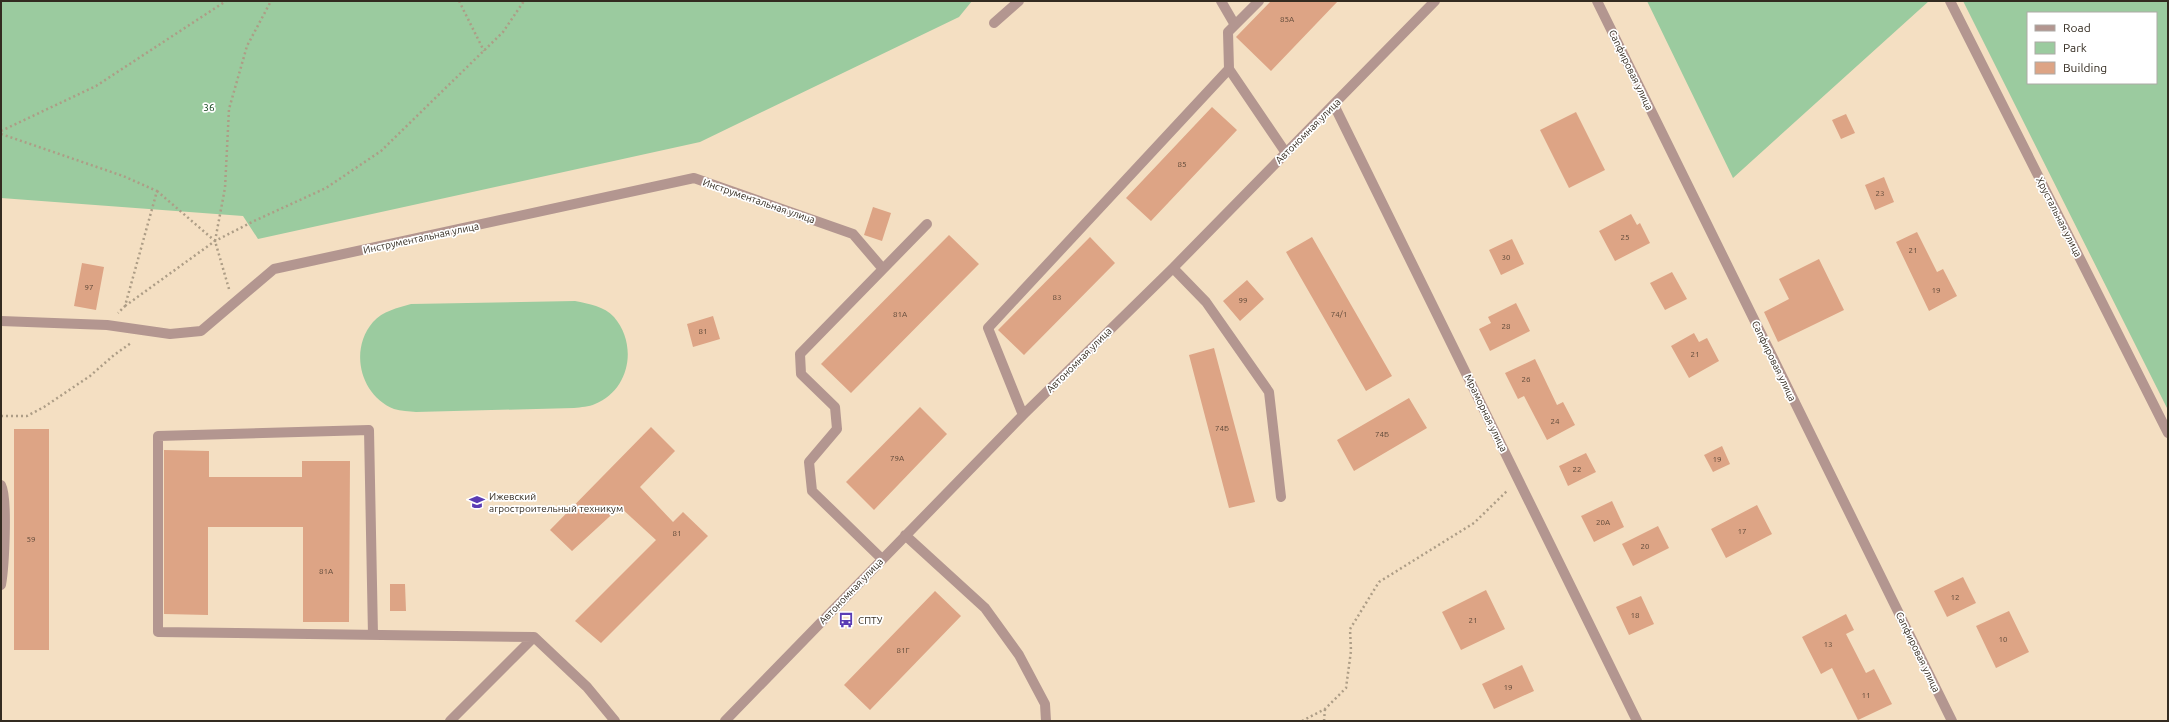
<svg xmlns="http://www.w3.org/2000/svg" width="2169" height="722" font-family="Ubuntu,sans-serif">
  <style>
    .green { fill: #9bcb9f; fill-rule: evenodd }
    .building { fill: #dda485 }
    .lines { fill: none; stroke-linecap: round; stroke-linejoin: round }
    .path { stroke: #ad9d86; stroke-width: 2.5; stroke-dasharray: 2 3; stroke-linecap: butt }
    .minor { stroke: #b39690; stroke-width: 10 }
    .labels { text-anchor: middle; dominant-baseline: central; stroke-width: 3.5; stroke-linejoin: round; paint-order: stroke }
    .number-label { font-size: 8px; fill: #5e4939 }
    .street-label { font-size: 10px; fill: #332b20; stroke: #fff }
    .park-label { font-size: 10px; fill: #00360c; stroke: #fff }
    .poi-label { font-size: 10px; fill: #332b20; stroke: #fff; text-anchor: start }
  </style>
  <rect width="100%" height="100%" fill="#f4dfc2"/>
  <path class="green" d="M1 1H972L959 17 700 142 258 239 243 216 1 198Z
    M1647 1H1929L1733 178Z
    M1963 1H2168V410ZM2028 13H2156V83H2028Z
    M575 301C589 304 604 306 614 317 638 345 630 390 595 404 589 407 581 407 574 408L416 412C409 411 401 411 394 409 360 395 349 350 373 322 383 311 397 308 411 304Z"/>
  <path class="building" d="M1271 1H1338L1271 71 1236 37Z
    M1212 107 1237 130 1151 221 1126 198Z
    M1576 112 1605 170 1569 188 1540 130Z
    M1846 114 1855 133 1841 139 1832 120Z
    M1884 177 1894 202 1875 210 1865 185Z
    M873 207 891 213 882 241 864 235Z
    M1631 214 1637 225 1640 223 1650 243 1615 261 1599 231Z
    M1917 232 1937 272 1943 269 1957 296 1929 311 1896 242Z
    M949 235 979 264 851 393 821 364Z
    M1090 237 1115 263 1024 355 998 330Z
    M1312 237 1392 376 1366 391 1286 252Z
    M1512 239 1524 264 1501 275 1489 250Z
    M1819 259 1844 310 1778 342 1764 312 1789 299 1779 279Z
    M82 263 104 267 96 310 74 306Z
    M1672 272 1687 299 1665 310 1650 283Z
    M1247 280 1264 299 1240 321 1223 301Z
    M1516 303 1530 331 1490 351 1479 329 1491 323 1488 317Z
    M713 316 720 339 693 347 687 324Z
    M1694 333 1699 342 1707 338 1719 361 1689 378 1671 346Z
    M1214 348 1255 502 1229 508 1189 355Z
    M1535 359 1557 405 1563 402 1575 425 1547 440 1524 396 1518 399 1505 373Z
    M1409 398 1427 428 1354 471 1337 440Z
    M920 407 947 434 874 510 846 482Z
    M651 427 675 451 640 487 673 522 683 512 708 536 601 643 575 621 656 540 620 507 572 551 550 530Z
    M14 429H49V650H14Z
    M1722 446 1730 464 1713 472 1704 455Z
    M164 450 209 451V477H302V461H350L349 622H303V527H208V615L164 614Z
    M1586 453 1596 472 1568 486 1559 466Z
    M1612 501 1624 527 1594 542 1581 516Z
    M1757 505 1772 534 1726 558 1711 529Z
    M1658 526 1669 548 1633 566 1622 544Z
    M1963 577 1976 603 1947 617 1934 591Z
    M390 584H405L406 611H390Z
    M1486 590 1505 629 1461 650 1442 612Z
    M935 591 961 616 870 710 844 685Z
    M1641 596 1654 624 1629 635 1616 607Z
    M2009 611 2029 652 1996 668 1976 626Z
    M1846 614 1854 630 1846 634 1866 673 1874 669 1892 704 1858 720 1832 668 1821 674 1802 637Z
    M1522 665 1534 691 1494 709 1482 684Z"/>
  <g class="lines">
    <path class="path" d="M459 1 484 51
      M1 131 96 86 226 1
      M1 134 123 176 157 191 125 306 118 313
      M157 191 215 241
      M229 289 215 241 225 188 229 109 247 46 271 1
      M125 306 215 241 254 221 326 188 381 151 503 32 524 1
      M1 416H27L44 407 90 376 114 355 131 343
      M1302 721 1325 709 1346 688 1351 651 1350 629 1379 582 1474 523 1508 490
      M1324 721 1325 709"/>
    <path class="minor" d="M1221 1 1235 25
      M1259 1 1228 32 1229 69 1286 153
      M1597 1 1952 721
      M1950 1 2168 433
      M994 23 1019 1
      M1334 105 1637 721
      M1173 268 1206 302 1269 392 1281 497
      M1 321 107 325 170 334 201 331 274 269 694 178 853 234 883 269
      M1023 415 988 328 1229 69
      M1 485C8 498 4 568 1 585
      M905 535 985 608 1019 655 1045 704 1046 721
      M882 559 812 491 809 462 837 429 835 407 801 374 800 354 927 224
      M373 635 369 430 158 436V632L534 637
      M450 721 534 637 587 687 615 721
      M725 721 1023 415 1173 268 1435 1"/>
  </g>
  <defs>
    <symbol id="university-bare" viewBox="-9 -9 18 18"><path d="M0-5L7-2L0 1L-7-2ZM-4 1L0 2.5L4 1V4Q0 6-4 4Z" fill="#5a3cb4" stroke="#fff" stroke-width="2.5" paint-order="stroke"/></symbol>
    <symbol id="bus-bare" viewBox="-9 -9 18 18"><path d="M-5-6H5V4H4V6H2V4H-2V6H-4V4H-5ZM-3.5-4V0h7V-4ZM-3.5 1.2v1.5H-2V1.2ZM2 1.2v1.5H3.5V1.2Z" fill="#5a3cb4" stroke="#fff" stroke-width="2.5" paint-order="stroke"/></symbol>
  </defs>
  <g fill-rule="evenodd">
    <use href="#university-bare" x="466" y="491" width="22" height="22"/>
    <use href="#bus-bare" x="835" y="609" width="22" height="22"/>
  </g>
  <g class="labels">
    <g class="number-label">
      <text x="1287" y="19">85А</text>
      <text x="1182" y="164">85</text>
      <text x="1880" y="193">23</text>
      <text x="1625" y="237">25</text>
      <text x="1913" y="250">21</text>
      <text x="1506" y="257">30</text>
      <text x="89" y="287">97</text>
      <text x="1936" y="290">19</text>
      <text x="1057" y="297">83</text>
      <text x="1243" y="300">99</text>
      <text x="900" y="314">81А</text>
      <text x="1339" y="314">74/1</text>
      <text x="1506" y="326">28</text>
      <text x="703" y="331">81</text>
      <text x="1695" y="354">21</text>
      <text x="1526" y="379">26</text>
      <text x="1555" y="421">24</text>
      <text x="1222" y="428">74Б</text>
      <text x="1382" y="434">74Б</text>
      <text x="897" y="458">79А</text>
      <text x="1717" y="459">19</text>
      <text x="1577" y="469">22</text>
      <text x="1603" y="522">20А</text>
      <text x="1742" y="531">17</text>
      <text x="677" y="533">81</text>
      <text x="31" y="539">59</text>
      <text x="1645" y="546">20</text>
      <text x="326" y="571">81А</text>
      <text x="1955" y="597">12</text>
      <text x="1635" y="615">18</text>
      <text x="1473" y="620">21</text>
      <text x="2003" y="639">10</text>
      <text x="1828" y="644">13</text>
      <text x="903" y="650">81Г</text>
      <text x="1508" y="687">19</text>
      <text x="1866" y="695">11</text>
    </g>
    <g class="street-label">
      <text transform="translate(1631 70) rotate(64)">Сапфировая улица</text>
      <text transform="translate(1308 131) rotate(-45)">Автономная улица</text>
      <text transform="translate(759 201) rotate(19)">Инструментальная улица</text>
      <text transform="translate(2059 217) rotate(63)">Хрустальная улица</text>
      <text transform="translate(421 238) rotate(-12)">Инструментальная улица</text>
      <text transform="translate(1079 360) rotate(-45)">Автономная улица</text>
      <text transform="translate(1774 361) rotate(64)">Сапфировая улица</text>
      <text transform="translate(1486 413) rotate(64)">Мраморная улица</text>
      <text transform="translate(851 591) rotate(-46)">Автономная улица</text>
      <text transform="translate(1918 652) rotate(64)">Сапфировая улица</text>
    </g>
    <g class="park-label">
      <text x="209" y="107">36</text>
    </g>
    <g class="poi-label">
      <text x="489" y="496">Ижевский<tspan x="489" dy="12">агростроительный техникум</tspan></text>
      <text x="858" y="620">СПТУ</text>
    </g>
  </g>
  <rect width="2169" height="722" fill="none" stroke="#332b20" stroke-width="4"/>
  <rect x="2027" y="12" width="130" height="72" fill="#ffffff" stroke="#adaaa6"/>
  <rect x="2035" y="25" width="20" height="6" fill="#b39690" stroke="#adaaa6"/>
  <text x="2063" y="32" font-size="12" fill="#332b20">Road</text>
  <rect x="2035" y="42" width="20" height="12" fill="#9bcb9f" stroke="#adaaa6"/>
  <text x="2063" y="52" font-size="12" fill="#332b20">Park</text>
  <rect x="2035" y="62" width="20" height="12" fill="#dda485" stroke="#adaaa6"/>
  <text x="2063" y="72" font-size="12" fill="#332b20">Building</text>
</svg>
